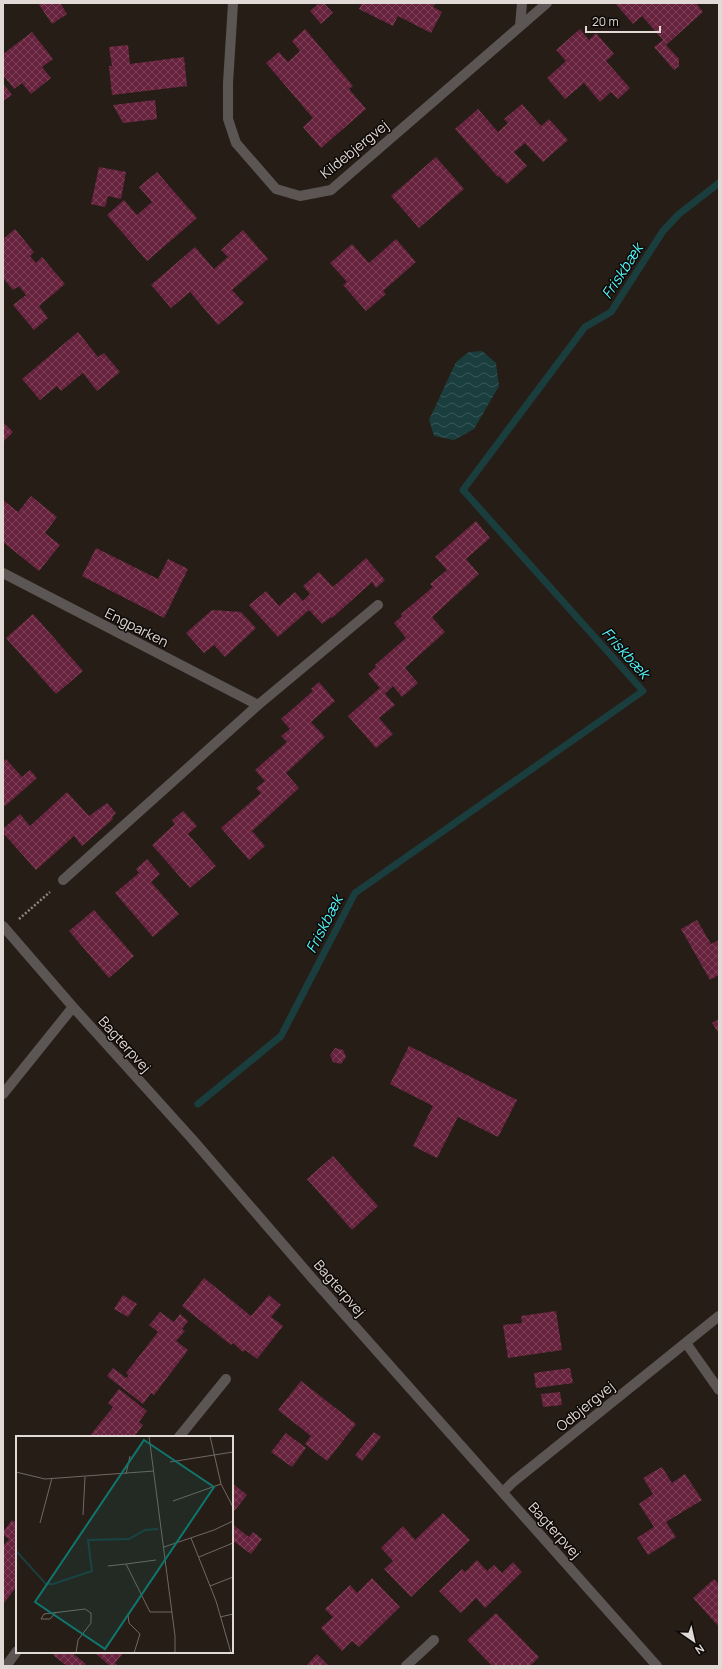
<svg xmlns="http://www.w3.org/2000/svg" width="722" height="1669" font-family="Manrope,sans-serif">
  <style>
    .water { fill: url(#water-waves) }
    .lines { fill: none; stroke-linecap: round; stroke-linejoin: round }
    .stream { stroke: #1a3d3e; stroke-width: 7 }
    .building { fill: url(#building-cross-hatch) }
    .path { stroke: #8c847f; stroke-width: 2.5; stroke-dasharray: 2 2; stroke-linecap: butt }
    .minor { stroke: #5b5654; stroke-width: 10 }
    .labels { text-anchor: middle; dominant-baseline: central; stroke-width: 3; stroke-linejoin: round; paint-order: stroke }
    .street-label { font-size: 14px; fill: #e0d9d5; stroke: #0c0806 }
    .water-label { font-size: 15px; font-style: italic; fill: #52f2f9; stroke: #0c0806 }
    .inset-river { fill: none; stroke: #1a3d3e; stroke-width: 2 }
    .inset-road { fill: none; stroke: #706863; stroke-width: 1 }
    .view { fill: #0f766e; fill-opacity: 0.15; stroke: #0f766e; stroke-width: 2 }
    .inset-edge { fill: none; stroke: #e0d9d5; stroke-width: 2 }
  </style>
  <defs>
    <pattern id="water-waves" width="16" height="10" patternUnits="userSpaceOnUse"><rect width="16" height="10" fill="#1a3d3e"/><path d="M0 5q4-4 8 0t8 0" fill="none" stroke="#3b5859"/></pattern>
    <pattern id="building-cross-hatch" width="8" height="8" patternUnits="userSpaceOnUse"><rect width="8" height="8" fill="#67233d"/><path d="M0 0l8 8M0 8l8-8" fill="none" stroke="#7c4258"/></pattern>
  </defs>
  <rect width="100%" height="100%" fill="#261d17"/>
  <path class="water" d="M482 351 496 363 499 386 474 429 454 440 434 436 429 420 456 362 469 352Z"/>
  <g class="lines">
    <path class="stream" d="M198 1104 281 1036 355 893 643 691 463 490 585 327 611 312 663 231 679 214 719 183"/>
  </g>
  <path class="building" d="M38 3H60L67 14 52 24Z
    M319 3H324L333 13 321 24 310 11Z
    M362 3H398L401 4 402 3H436L433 7 442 12 431 33 398 16 393 26 359 9Z
    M615 3H696L703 12 666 45 679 59V66L674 70 654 47 663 40 642 16 633 24Z
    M305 29 353 86 349 89 366 109 321 148 303 127 313 118 266 63 279 52 288 62 300 51 292 41Z
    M580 29 589 40 596 33 614 54 606 61 630 88 618 99 611 92 600 102 584 83 565 99 547 78 566 61 556 50Z
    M32 32 53 59 42 67 51 78 31 94 22 83 14 89 3 75V54Z
    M128 45 130 64 184 57 187 86 112 95 109 66H112L109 47Z
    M3 83 12 95 3 101Z
    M155 100 157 119 123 123 113 105Z
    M522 104 541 126 549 119 568 140 543 162 525 143 514 152 527 166 507 184 499 176 498 177 455 129 478 109 498 132 508 123 504 119Z
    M436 157 464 189 419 228 391 196Z
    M99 167 126 172 121 199 108 196 105 207 91 204Z
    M157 172 197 218 147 261 107 215 124 200 137 215 152 202 139 187Z
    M15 229 34 252 30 256 36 263 42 257 65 284 39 306 48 318 34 330 13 305 26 295 19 286 13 290 3 278V239Z
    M243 230 268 259 232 290 244 303 218 325 190 292 171 308 151 285 195 247 214 269 228 257 221 250Z
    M396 239 416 262 383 291 386 294 366 311 343 285 347 282 330 263 352 244 369 263Z
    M78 332 98 357 104 353 120 372 97 391 83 373 61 391 57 386 40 400 22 379Z
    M3 422 13 432 3 442Z
    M31 496 57 517 45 533 60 545 39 571 3 542V500L18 512Z
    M476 521 490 538 466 559 479 574 432 617 445 632 405 668 418 683 402 697 393 686 385 694 395 705 379 718 393 734 376 748 348 716 380 688 368 674 376 667 375 665 406 638 394 623 402 616 401 614 433 587 430 584 447 570 435 557Z
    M96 548 158 579 168 559 188 569 164 618 82 576Z
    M366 558 385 580 376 588 372 582 332 618 331 617 322 624 309 610 278 637 249 605 266 591 279 606 295 592 303 601 310 594 303 586 319 572 333 587Z
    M212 610 241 612 256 628 225 657 214 645 204 653 186 633Z
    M33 614 83 671 56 694 6 638Z
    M319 682 335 701 311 722 325 737 286 773 299 788 252 831 265 846 249 860 221 828 261 793 256 788 265 781 255 770 287 742 281 736 290 729 281 719 313 691 311 689Z
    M6 759 22 777 30 770 37 778 5 806 3 803V761Z
    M67 792 89 816 107 803 116 813 112 817 113 819 82 846 74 836 36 870 3 833V829L20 814 30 826Z
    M183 811 197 826 188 834 216 866 190 888 152 845 175 824 172 820Z
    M147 859 160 874 151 882 179 914 153 937 115 893 139 873 136 869Z
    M94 910 134 956 109 978 69 931Z
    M697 920 711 944 719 940V975L710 980 681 929Z
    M719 1019V1031L718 1032 712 1023Z
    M409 1046 517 1100 498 1137 458 1117 437 1158 413 1146 433 1106 390 1084Z
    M335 1048 343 1050 346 1057 341 1064 333 1062 330 1055Z
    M333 1156 378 1206 352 1230 307 1179Z
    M204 1278 251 1316 269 1295 281 1305 271 1317 283 1326 257 1359 245 1350 243 1352 233 1343 231 1345 182 1306Z
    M123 1295 137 1304 128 1317 114 1309Z
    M556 1311 562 1350 508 1358 503 1325 522 1323 521 1316Z
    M160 1312 174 1322 180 1314 188 1321 182 1329 185 1331 176 1341 188 1350 154 1395 151 1393 143 1404 107 1376 113 1368 126 1378 129 1376 126 1373 158 1332 149 1325Z
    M570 1368 573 1383 536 1388 534 1373Z
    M301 1381 356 1424 327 1461 305 1444 311 1436 278 1410Z
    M119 1389 147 1411 139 1422 143 1425 134 1437H89L113 1407 108 1403Z
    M560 1392 562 1405 543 1407 541 1394Z
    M374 1432 381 1437 362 1461 355 1455Z
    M286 1433 306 1448 292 1467 271 1452Z
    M662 1467 672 1483 685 1474 702 1500 666 1522 676 1537 648 1555 637 1538 654 1527 639 1504 653 1494 643 1478Z
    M232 1483 247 1495 232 1514Z
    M443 1513 470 1540 411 1597 384 1569 393 1561 381 1548 403 1526 415 1540Z
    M12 1520 17 1524V1586L4 1603 3 1546 9 1539 3 1535V1532Z
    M232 1524 249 1537 253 1532 262 1539 251 1554 232 1540Z
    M477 1560 487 1571 494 1565 502 1573 513 1562 522 1572 485 1608 476 1598 461 1613 439 1591 462 1569 465 1572Z
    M372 1578 400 1607 359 1647 352 1641 342 1651 321 1628 333 1617 325 1609 350 1585 357 1593Z
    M714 1579 719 1584V1627L693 1598Z
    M496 1613 539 1657 530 1666H492L467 1640Z
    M56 1652H71L86 1664 84 1666H67L53 1655Z
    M94 1652H124L115 1663 119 1666H110Z
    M317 1654 329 1666H306Z"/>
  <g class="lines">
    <path class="path" d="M19 919 50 892"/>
    <path class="minor" d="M233 3 228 83V119L236 143 276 189 300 196 331 190 547 3
      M520 26 522 3
      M3 573 258 705 378 605
      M63 880 258 705
      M3 926 73 1007 193 1140 312 1278 657 1666
      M3 1094 73 1007
      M686 1343 719 1390
      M179 1437 226 1379
      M503 1492 513 1482 719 1316
      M6 1666 17 1651
      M406 1666 434 1640"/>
  </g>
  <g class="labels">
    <g class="street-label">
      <text transform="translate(354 149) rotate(-39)">Kildebjergvej</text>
      <text transform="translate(137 627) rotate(27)">Engparken</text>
      <text transform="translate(125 1044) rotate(48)">Bagterpvej</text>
      <text transform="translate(340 1288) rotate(49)">Bagterpvej</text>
      <text transform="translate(585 1406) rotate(-39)">Odbjergvej</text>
      <text transform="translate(555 1530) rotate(48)">Bagterpvej</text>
    </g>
    <g class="water-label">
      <text transform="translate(622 271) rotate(-57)">Friskbæk</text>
      <text transform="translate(626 653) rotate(48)">Friskbæk</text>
      <text transform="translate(324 924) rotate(-63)">Friskbæk</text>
    </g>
  </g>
  <g transform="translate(16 1436)">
    <rect width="217" height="217" fill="#261d17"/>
    <path class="inset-river" d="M0 115 30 148H37L76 135 72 104 113 103 129 94 142 93"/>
    <path class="inset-road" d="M133 0 159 200V217M194 0 205 48 217 71M154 26 217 16M0 36 29 43 138 35M110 38 114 20M157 65 205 48M67 79 69 41M24 87 36 42M175 102 200 165 215 217M148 111 198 94 217 85M183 121 217 107M110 128 140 124M92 130 110 128 134 176H156M194 150 217 141M40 176 34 183H25L28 178 69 173 75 177V187L62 204 60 217M112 179 113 187 124 198 118 217M204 181 217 178"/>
    <path class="view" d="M128 4 198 51 89 213 19 166Z"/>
    <rect width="217" height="217" class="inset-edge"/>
  </g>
  <rect width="722" height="1669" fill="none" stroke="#e0d9d5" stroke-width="8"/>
  <g transform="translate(694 1641) rotate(146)" stroke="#0c0806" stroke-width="3" paint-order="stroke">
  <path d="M0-3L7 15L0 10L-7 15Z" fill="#e0d9d5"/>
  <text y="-6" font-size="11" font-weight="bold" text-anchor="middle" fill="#e0d9d5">N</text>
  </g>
  <path d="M586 26v6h74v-6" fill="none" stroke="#e0d9d5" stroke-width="2"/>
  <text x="592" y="26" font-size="12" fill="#e0d9d5" stroke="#0c0806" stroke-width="3" paint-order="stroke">20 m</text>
</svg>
